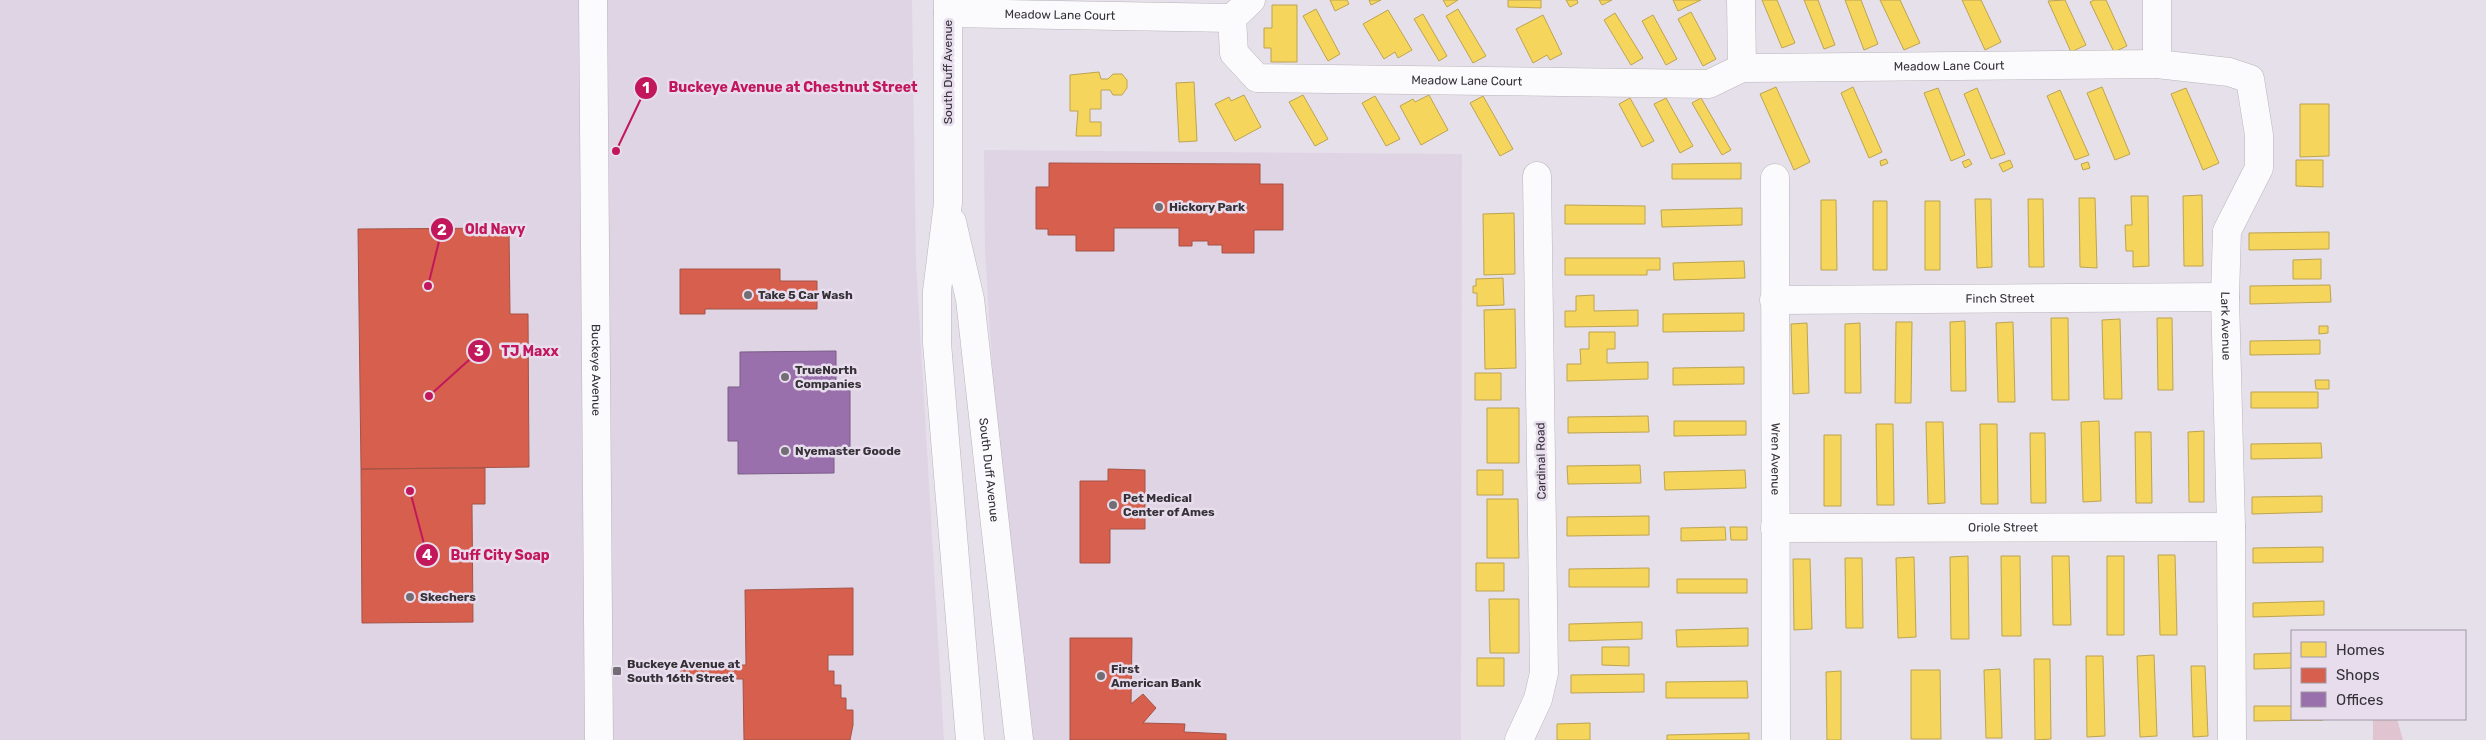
<svg xmlns="http://www.w3.org/2000/svg" width="2486" height="740" font-family="Rubik,sans-serif">
  <style>
    .built { fill: #dfd4e4 }
    .green { fill: #e0c4cf }
    .homes { fill: #f6d55c; stroke: #bca451 }
    .shops { fill: #d6604d; stroke: #a65246 }
    .offices { fill: #9970ab; stroke: #7b5d88 }
    .lines { fill: none; stroke-linecap: round; stroke-linejoin: round }
    .minor-casing { stroke: #b9b5bb; stroke-width: 29 }
    .major-casing { stroke: #b9b5bb; stroke-width: 29 }
    .minor { stroke: #fbfafc; stroke-width: 28 }
    .major { stroke: #fbfafc; stroke-width: 28 }
    .poi-dot { fill: #736e76; stroke: #e7dded; stroke-width: 2 }
    .labels { text-anchor: middle; dominant-baseline: central; stroke-width: 5; stroke-linejoin: round; paint-order: stroke }
    .street-label { font-size: 12px; fill: #353137; stroke: #e7dded }
    .poi-label { font-size: 12px; font-weight: bold; fill: #353137; stroke: #e7dded; text-anchor: start }
    .leader { fill: none; stroke: #c2185b; stroke-width: 2 }
    .callout-dot { fill: #c2185b; stroke: #e7dded; stroke-width: 2 }
    .mark-label { font-size: 15px; text-anchor: middle; font-weight: bold; fill: #fff }
    .callout-label { font-size: 14px; text-anchor: middle; font-weight: bold; fill: #c2185b; stroke: #e7dded; stroke-width: 5; stroke-linejoin: round; paint-order: stroke }
  </style>
  <rect width="100%" height="100%" fill="#e6e0ea"/>
  <path class="built" d="M0 0H912L916 263 944 740H0Z
    M984 150 1462 154 1461 740H1032L994 397 985 250Z"/>
  <path class="green" d="M2373 719H2397L2403 740H2373Z"/>
  <path class="homes" d="M1330 0H1347L1349 4 1335 11Z
    M1369 0H1381L1371 5Z
    M1443 0H1458L1447 7Z
    M1508 0H1541V8L1508 7Z
    M1566 0H1577L1578 3 1570 7Z
    M1599 0H1612L1602 5Z
    M1673 0H1701L1678 11Z
    M1762 0H1777L1795 43 1782 48Z
    M1804 0H1818L1835 45 1824 49Z
    M1845 0H1861L1878 44 1864 50Z
    M1880 0H1900L1920 43 1904 50Z
    M1962 0H1981L2001 42 1985 50Z
    M2065 0 2086 45 2071 52 2048 1Z
    M2094 0H2106L2127 46 2114 52 2090 2Z
    M1272 5H1297V62H1271V48H1264V28H1272Z
    M1316 9 1340 54 1328 61 1303 16Z
    M1458 9 1486 56 1473 63 1446 16Z
    M1388 10 1412 50 1398 58 1395 52 1384 59 1363 24Z
    M1691 12 1716 59 1703 66 1678 19Z
    M1615 13 1643 58 1631 65 1604 20Z
    M1423 14 1447 56 1439 61 1414 19Z
    M1543 15 1562 54 1550 60 1547 55 1533 63 1516 29Z
    M1653 15 1677 59 1666 65 1642 21Z
    M1099 72 1101 79H1108L1113 74H1122L1127 80V88L1122 95H1113L1110 90H1101V109H1090V122H1101V136H1076L1078 111H1070V75Z
    M1194 82 1197 141 1179 142 1176 83Z
    M1776 87 1810 162 1794 170 1760 94Z
    M1853 87 1882 152 1869 158 1841 93Z
    M2102 87 2130 154 2115 160 2087 93Z
    M1938 88 1965 155 1951 161 1924 93Z
    M1977 88 2005 154 1991 159 1964 94Z
    M2186 88 2219 163 2203 170 2171 94Z
    M2060 90 2089 155 2075 160 2047 96Z
    M1244 95 1261 127 1235 141 1215 104 1229 97 1231 101Z
    M1303 95 1328 139 1315 146 1289 102Z
    M1429 95 1448 130 1421 145 1400 106 1413 99 1415 102Z
    M1375 96 1400 139 1386 146 1362 103Z
    M1483 96 1513 149 1500 156 1470 103Z
    M1630 98 1654 141 1642 147 1619 104Z
    M1666 98 1693 146 1680 153 1654 104Z
    M1701 98 1731 150 1722 155 1692 103Z
    M2300 104H2329V156L2300 157Z
    M1886 159 1888 163 1881 166 1880 161Z
    M1969 159 1972 164 1965 168 1962 162Z
    M2010 160 2013 167 2003 172 1999 164Z
    M2296 160H2323V187L2296 186Z
    M2088 162 2090 168 2083 170 2081 164Z
    M1741 163V179H1672V164Z
    M2202 195 2203 266H2184L2183 196Z
    M2131 196H2148L2149 266 2133 267V251H2126L2125 225H2132Z
    M2079 198H2095L2097 268 2080 267Z
    M1975 199H1991L1992 267 1977 268Z
    M2028 199H2043L2044 267H2029Z
    M1821 200H1836L1837 270H1821Z
    M1873 201H1887V270H1873Z
    M1925 201H1940V270H1925Z
    M1565 205 1645 206V224H1565Z
    M1742 208V225L1662 227 1661 210Z
    M1514 213 1515 274 1484 275 1483 214Z
    M2329 232V249L2249 250V233Z
    M1565 258H1660V270H1647V275H1565Z
    M2321 259V279H2293V260Z
    M1744 261 1745 278 1674 280 1673 263Z
    M1503 278 1504 305 1477 306V293H1473V286H1476V279Z
    M2330 285 2331 302 2250 304V286Z
    M1594 295V311L1638 310V326L1565 327V311H1576V296Z
    M1515 309 1516 368 1485 369 1484 310Z
    M1744 313V331L1663 332V314Z
    M2051 318H2068L2069 400H2052Z
    M2157 318H2172L2173 390H2158Z
    M2120 319 2122 399H2104L2102 320Z
    M1965 321 1966 391H1951L1950 322Z
    M1896 322H1912L1911 403H1895Z
    M2013 322 2015 402H1998L1996 323Z
    M1807 323 1809 393 1793 394 1791 324Z
    M1860 323 1861 393H1845V324Z
    M2319 326H2328V333L2319 334Z
    M1589 332H1615V349H1607V363L1648 362V379L1567 381V364H1581L1580 349H1589Z
    M2320 340V354L2250 355V341Z
    M1744 367V384L1673 385V368Z
    M1475 373H1501V400H1475Z
    M2315 380H2329V389H2316Z
    M2251 392H2318V408H2251Z
    M1487 408H1519V463H1487Z
    M1648 416 1649 432 1568 433V417Z
    M1674 421H1746V435L1674 436Z
    M2099 421 2101 501 2083 502 2081 422Z
    M1926 422H1943L1945 503 1928 504Z
    M1876 424H1893L1894 505H1877Z
    M1980 424H1997L1998 504H1981Z
    M2204 431V502H2189L2188 432Z
    M2135 432H2151L2152 503H2136Z
    M2030 433H2045L2046 503H2031Z
    M1824 435H1841V506H1824Z
    M2321 443 2322 458 2251 459V444Z
    M1640 465 1641 483 1568 484 1567 466Z
    M1477 470H1503V495H1477Z
    M1745 470 1746 488 1665 490 1664 472Z
    M2322 496V512L2252 514V497Z
    M1487 499H1518L1519 558H1487Z
    M1649 516V535L1567 536V517Z
    M1725 527 1726 540 1681 541V528Z
    M1730 527H1747V540H1731Z
    M2323 547V562L2253 563V548Z
    M2158 555H2175L2177 635H2160Z
    M1968 556 1969 639H1951L1950 557Z
    M2001 556H2020L2021 636H2002Z
    M2052 556H2069L2071 625H2053Z
    M2107 556H2124V635H2107Z
    M1914 557 1916 637 1898 638 1896 558Z
    M1845 558H1862L1863 628H1846Z
    M1793 559H1810L1812 629 1794 630Z
    M1476 563H1504V591H1476Z
    M1649 568V587H1569V569Z
    M1677 579H1747V593H1677Z
    M1489 599H1519V653H1490Z
    M2324 601V615L2253 617V603Z
    M1642 622V639L1569 641V624Z
    M1748 628V646L1677 647 1676 630Z
    M1602 647H1629V666L1602 665Z
    M2292 653V668L2254 669V654Z
    M2154 655 2157 736 2140 737 2137 656Z
    M2086 656H2103L2105 736 2087 737Z
    M1477 658H1504V686H1477Z
    M2034 659H2050L2051 739 2035 740Z
    M2191 666H2205L2208 736 2193 737Z
    M2000 669 2002 738H1986L1984 670Z
    M1911 670H1940L1941 739H1911Z
    M1841 671V740H1827L1826 672Z
    M1644 674V692L1571 693V675Z
    M1747 681 1748 698H1666V682Z
    M2254 706H2292V719L2323 720 2254 721Z
    M1590 723V740H1557V724Z
    M1749 733V740H1667V735Z"/>
  <path class="shops" d="M1049 163 1260 164V184H1283V230H1254V253H1222V245H1208V241H1192V246H1179V228H1114V251H1076V235H1048V229H1036V187H1049Z
    M509 228 510 314H528L529 467 361 469 358 229Z
    M680 269H780V281H817V309H705V314H680Z
    M485 468V504H472L473 622 362 623 361 469Z
    M1108 469 1145 470V529H1110V563H1080V481H1108Z
    M853 588V655H828V671H834V685H841V698H846V710H853V725L850 740H744L743 679H681V666L746 665 745 590Z
    M1070 638H1132L1131 704 1143 694 1156 708 1143 723 1185 724 1184 732 1226 734V740H1070Z"/>
  <path class="offices" d="M836 351V390L850 389V447H834V473L738 474V441H728V387H740V352Z"/>
  <g class="lines">
    <defs>
      <g id="minor">
        <path id="s1" d="M593 0 599 740"/>
        <path id="s2" d="M1251 0 1232 18 1234 53 1257 78 1709 84 1742 68 2157 64 2229 72 2250 79 2259 135V168L2227 231 2225 297 2231 527 2232 740"/>
        <path d="M1741 0 1742 68"/>
        <path id="s3" d="M948 13 1232 18"/>
        <path d="M2157 64V0"/>
        <path id="s4" d="M1775 178 1776 740"/>
        <path id="s5" d="M1774 300 2225 297"/>
        <path id="s6" d="M1775 528 2231 527"/>
        <path d="M1519 740 1538 699 1544 673 1537 176"/>
      </g>
      <g id="major">
        <path d="M948 0V203L937 291V343L970 740"/>
        <path id="s7" d="M952 222 970 299 1019 740"/>
      </g>
    </defs>
    <use href="#minor" class="minor-casing"/>
    <use href="#major" class="major-casing"/>
    <use href="#minor" class="minor"/>
    <use href="#major" class="major"/>
  </g>
  <g class="poi-dot">
    <circle cx="1159" cy="207" r="5"/>
    <circle cx="748" cy="295" r="5"/>
    <circle cx="785" cy="377" r="5"/>
    <circle cx="785" cy="451" r="5"/>
    <circle cx="1113" cy="505" r="5"/>
    <circle cx="410" cy="597" r="5"/>
    <rect x="612" y="666" width="10" height="10" rx="2.5"/>
    <circle cx="1101" cy="676" r="5"/>
  </g>
  <g class="labels">
    <g class="street-label">
      <text stroke="none"><textPath href="#s3" startOffset="112">Meadow Lane Court</textPath></text>
      <text stroke="none"><textPath href="#s2" startOffset="791">Meadow Lane Court</textPath></text>
      <text transform="translate(948 72) rotate(-90)">South Duff Avenue</text>
      <text stroke="none"><textPath href="#s2" startOffset="305">Meadow Lane Court</textPath></text>
      <text stroke="none"><textPath href="#s5" startOffset="226">Finch Street</textPath></text>
      <text stroke="none"><textPath href="#s2" startOffset="1349">Lark Avenue</textPath></text>
      <text stroke="none"><textPath href="#s1" startOffset="370">Buckeye Avenue</textPath></text>
      <text stroke="none"><textPath href="#s4" startOffset="281">Wren Avenue</textPath></text>
      <text transform="translate(1541 461) rotate(-91)">Cardinal Road</text>
      <text stroke="none"><textPath href="#s7" startOffset="251">South Duff Avenue</textPath></text>
      <text stroke="none"><textPath href="#s6" startOffset="228">Oriole Street</textPath></text>
    </g>
    <g class="poi-label">
      <text x="1169" y="207">Hickory Park</text>
      <text x="758" y="295">Take 5 Car Wash</text>
      <text x="795" y="370">TrueNorth<tspan x="795" dy="14">Companies</tspan></text>
      <text x="795" y="451">Nyemaster Goode</text>
      <text x="1123" y="498">Pet Medical<tspan x="1123" dy="14">Center of Ames</tspan></text>
      <text x="420" y="597">Skechers</text>
      <text x="627" y="664">Buckeye Avenue at<tspan x="627" dy="14">South 16th Street</tspan></text>
      <text x="1111" y="669">First<tspan x="1111" dy="14">American Bank</tspan></text>
    </g>
  </g>
  <path class="leader" d="M616 151L646 88M428 286L442 229M429 396L479 351M410 491L427 555"/>
  <g class="callout-dot">
    <circle cx="616" cy="151" r="5"/>
    <circle cx="428" cy="286" r="5"/>
    <circle cx="429" cy="396" r="5"/>
    <circle cx="410" cy="491" r="5"/>
    <circle cx="646" cy="88" r="12"/>
    <circle cx="442" cy="229" r="12"/>
    <circle cx="479" cy="351" r="12"/>
    <circle cx="427" cy="555" r="12"/>
  </g>
  <g class="mark-label">
    <text x="646" y="93">1</text>
    <text x="442" y="235">2</text>
    <text x="479" y="356">3</text>
    <text x="427" y="560">4</text>
  </g>
  <g class="callout-label">
    <text x="793" y="92">Buckeye Avenue at Chestnut Street</text>
    <text x="495" y="234">Old Navy</text>
    <text x="530" y="356">TJ Maxx</text>
    <text x="500" y="560">Buff City Soap</text>
  </g>
  <rect x="2291" y="630" width="175" height="90" fill="#e7dded" stroke="#a098a4"/>
  <rect x="2301" y="642" width="25" height="15" fill="#f6d55c" stroke="#a098a4"/>
  <text x="2336" y="655" font-size="15" fill="#353137">Homes</text>
  <rect x="2301" y="668" width="25" height="15" fill="#d6604d" stroke="#a098a4"/>
  <text x="2336" y="680" font-size="15" fill="#353137">Shops</text>
  <rect x="2301" y="692" width="25" height="15" fill="#9970ab" stroke="#a098a4"/>
  <text x="2336" y="705" font-size="15" fill="#353137">Offices</text>
</svg>
